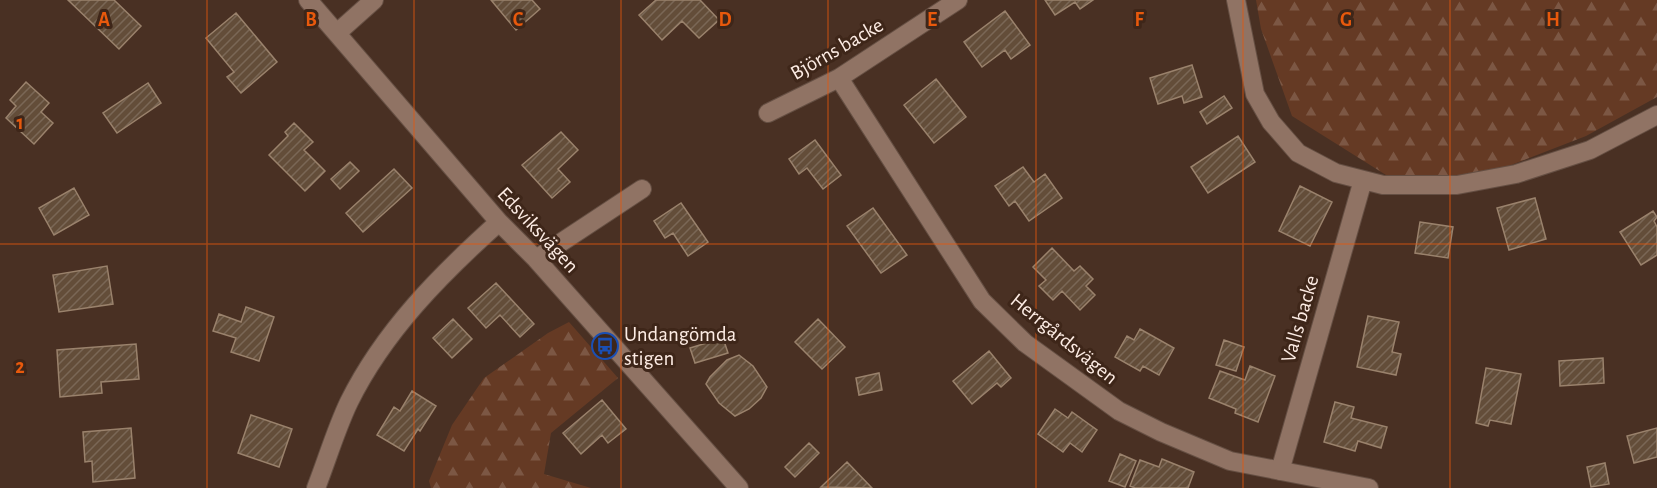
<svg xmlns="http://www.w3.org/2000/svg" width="1657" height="488" font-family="'Alegreya Sans',sans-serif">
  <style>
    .forest { fill: url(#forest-firs) }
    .building { fill: url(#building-hatch); stroke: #9a826c; stroke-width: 1.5 }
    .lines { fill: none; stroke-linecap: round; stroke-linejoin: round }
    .minor-casing { stroke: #654f43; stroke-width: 20 }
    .minor { stroke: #907364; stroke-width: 18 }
    .grid { fill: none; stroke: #e8590c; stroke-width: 1.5; stroke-opacity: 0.55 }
    .labels { text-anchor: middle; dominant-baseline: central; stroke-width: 6; stroke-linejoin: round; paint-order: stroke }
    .street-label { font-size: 21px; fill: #fdece4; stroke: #3e2619 }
    .poi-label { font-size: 21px; fill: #fdece4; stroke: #3e2619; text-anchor: start }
    .grid-label { font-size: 20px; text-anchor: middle; font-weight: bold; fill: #e8590c; stroke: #3e2619; stroke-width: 6; stroke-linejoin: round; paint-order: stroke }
  </style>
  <defs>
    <pattern id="forest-firs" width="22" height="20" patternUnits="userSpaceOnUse" patternTransform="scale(1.5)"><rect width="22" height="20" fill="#653a24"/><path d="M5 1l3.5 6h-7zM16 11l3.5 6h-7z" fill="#7c5744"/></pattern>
    <pattern id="building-hatch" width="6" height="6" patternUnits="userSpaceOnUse" patternTransform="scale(1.5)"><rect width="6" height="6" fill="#634d39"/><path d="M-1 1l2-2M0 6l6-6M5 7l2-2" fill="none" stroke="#7a6756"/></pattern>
  </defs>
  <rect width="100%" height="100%" fill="#493023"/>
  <path class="forest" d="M1256 0H1657V97L1586 136 1480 177 1394 180 1292 116 1261 29Z
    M569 322 618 378 551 433 544 474 591 488H431L429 481 452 425 484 378 548 333Z"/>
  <path class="building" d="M68 0H114L141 26 119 49Z
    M491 0H532L540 9 516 30Z
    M656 0H700L719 20 699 38 682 21 662 40 639 15Z
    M1045 0H1093L1080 9 1075 2 1055 15Z
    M1005 11 1030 45 1011 59 1005 50 982 67 964 42Z
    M236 13 277 62 241 93 227 77 234 72 206 38Z
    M1192 65 1202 97 1184 103 1182 96 1158 104 1150 78Z
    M936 79 966 117 934 143 904 105Z
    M26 82 49 103 41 112 53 123 34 144 6 118 16 106 10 100Z
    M148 83 161 103 117 133 103 113Z
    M1224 96 1232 108 1207 124 1200 112Z
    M294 123 313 142 304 150 325 171 305 191 269 155 288 136 285 132Z
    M561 132 578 150 558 169 570 182 552 198 522 165Z
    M1238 136 1255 162 1208 193 1191 167Z
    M815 140 841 175 823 189 807 168 799 174 789 159Z
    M350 162 359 171 340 189 331 179Z
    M1023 167 1034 182 1045 174 1062 198 1029 221 1015 201 1009 206 995 186Z
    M394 169 412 188 363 232 346 213Z
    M1300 186 1332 202 1310 246 1279 231Z
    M74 188 89 215 54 235 39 208Z
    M1535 198 1546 239 1509 250 1497 208Z
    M681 203 708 242 688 256 673 233 665 238 654 221Z
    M873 208 907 255 881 273 847 226Z
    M1653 211 1657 217 1654 221 1657 227V255L1641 265 1620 232Z
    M1420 222 1453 227 1448 258 1415 253Z
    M1052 248 1074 271 1080 266 1093 279 1086 286 1095 295 1080 310 1062 291 1053 300 1039 286 1046 280 1033 267Z
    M107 266 113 304 59 312 53 275Z
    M496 283 534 324 520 337 500 315 486 328 468 308Z
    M246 307 274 317 259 361 231 352 236 338 213 331 219 314 241 322Z
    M1368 316 1399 322 1392 352 1401 354 1396 375 1357 367Z
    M453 319 472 339 452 358 433 338Z
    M818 319 845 347 822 369 795 342Z
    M1140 329 1174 348 1159 375 1143 366 1140 371 1115 357 1127 336 1134 340Z
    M723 338 728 353 695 363 690 348Z
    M1224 340 1244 347 1236 371 1216 365Z
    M136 344 139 379 101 382 102 393 60 397 57 350Z
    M989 351 1011 378 1001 387 997 383 972 404 953 381Z
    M739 355 753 366 767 387 761 398 749 409 735 416 719 403 706 384 710 377 727 360Z
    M1603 358 1604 383 1560 386 1559 361Z
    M1250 366 1275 376 1258 422 1235 413 1236 409 1209 398 1220 371 1245 380Z
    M1486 368 1521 374 1511 424 1490 420 1488 426 1476 423Z
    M879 373 882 390 859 395 856 378Z
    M412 391 436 406 420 431 418 429 404 451 377 435 394 407 400 411Z
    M602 400 626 429 608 443 602 435 581 454 563 433Z
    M1335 402 1354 407 1351 418 1387 427 1381 448 1358 441 1355 451 1324 442Z
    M1055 409 1068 418 1072 412 1097 430 1082 452 1070 443 1063 452 1038 434Z
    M251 415 292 429 279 467 238 453Z
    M131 428 135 478 93 482 92 461 85 462 83 432Z
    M1657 428V457L1634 463 1627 436Z
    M809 443 819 453 795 477 785 467Z
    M1120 454 1136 461 1125 487 1109 481Z
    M1162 459 1194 472 1188 488H1135L1130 486 1140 460 1159 467Z
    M847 462 872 488 821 487Z
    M1605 463 1609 484 1591 487 1587 467Z"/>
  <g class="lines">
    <defs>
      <path id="minor" d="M308 0 499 222 536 259 739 488
        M1236 0 1255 94 1271 122 1298 153 1336 173 1383 185H1457L1516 174 1590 150 1657 115
        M337 33 374 0
        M839 78 982 301 1025 343 1119 411 1161 432 1230 461 1369 488
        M768 113 839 78 958 0
        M536 259 642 189
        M1280 471 1363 180
        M316 488C327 460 336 429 349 402 384 331 441 274 499 222"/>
    </defs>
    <use href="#minor" class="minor-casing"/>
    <use href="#minor" class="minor"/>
  </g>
  <path class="grid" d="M207 0V488M414 0V488M621 0V488M828 0V488M1036 0V488M1243 0V488M1450 0V488M0 244H1657"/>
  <defs>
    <symbol id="bus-ring" viewBox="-11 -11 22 22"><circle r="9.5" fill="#3e2619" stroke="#1a4fb4" stroke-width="1.5"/><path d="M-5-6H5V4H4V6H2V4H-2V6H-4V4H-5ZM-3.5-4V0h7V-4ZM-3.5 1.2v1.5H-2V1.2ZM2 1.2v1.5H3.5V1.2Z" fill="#1a4fb4"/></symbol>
  </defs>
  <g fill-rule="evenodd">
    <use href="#bus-ring" x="590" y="331" width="30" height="30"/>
  </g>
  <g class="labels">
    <g class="street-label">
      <text transform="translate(837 49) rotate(-30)">Björns backe</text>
      <text transform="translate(538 230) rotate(47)">Edsviksvägen</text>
      <text transform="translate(1300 319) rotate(-74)">Valls backe</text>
      <text transform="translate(1064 339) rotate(39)">Herrgårdsvägen</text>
    </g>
    <g class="poi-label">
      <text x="624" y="334">Undangömda<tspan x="624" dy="24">stigen</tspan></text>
    </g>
  </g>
  <g class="grid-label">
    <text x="104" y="26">A</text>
    <text x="311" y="26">B</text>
    <text x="518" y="26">C</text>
    <text x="725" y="26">D</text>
    <text x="932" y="26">E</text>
    <text x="1139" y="26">F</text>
    <text x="1346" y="26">G</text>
    <text x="1553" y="26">H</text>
    <text x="20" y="129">1</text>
    <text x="20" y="373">2</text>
  </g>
</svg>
